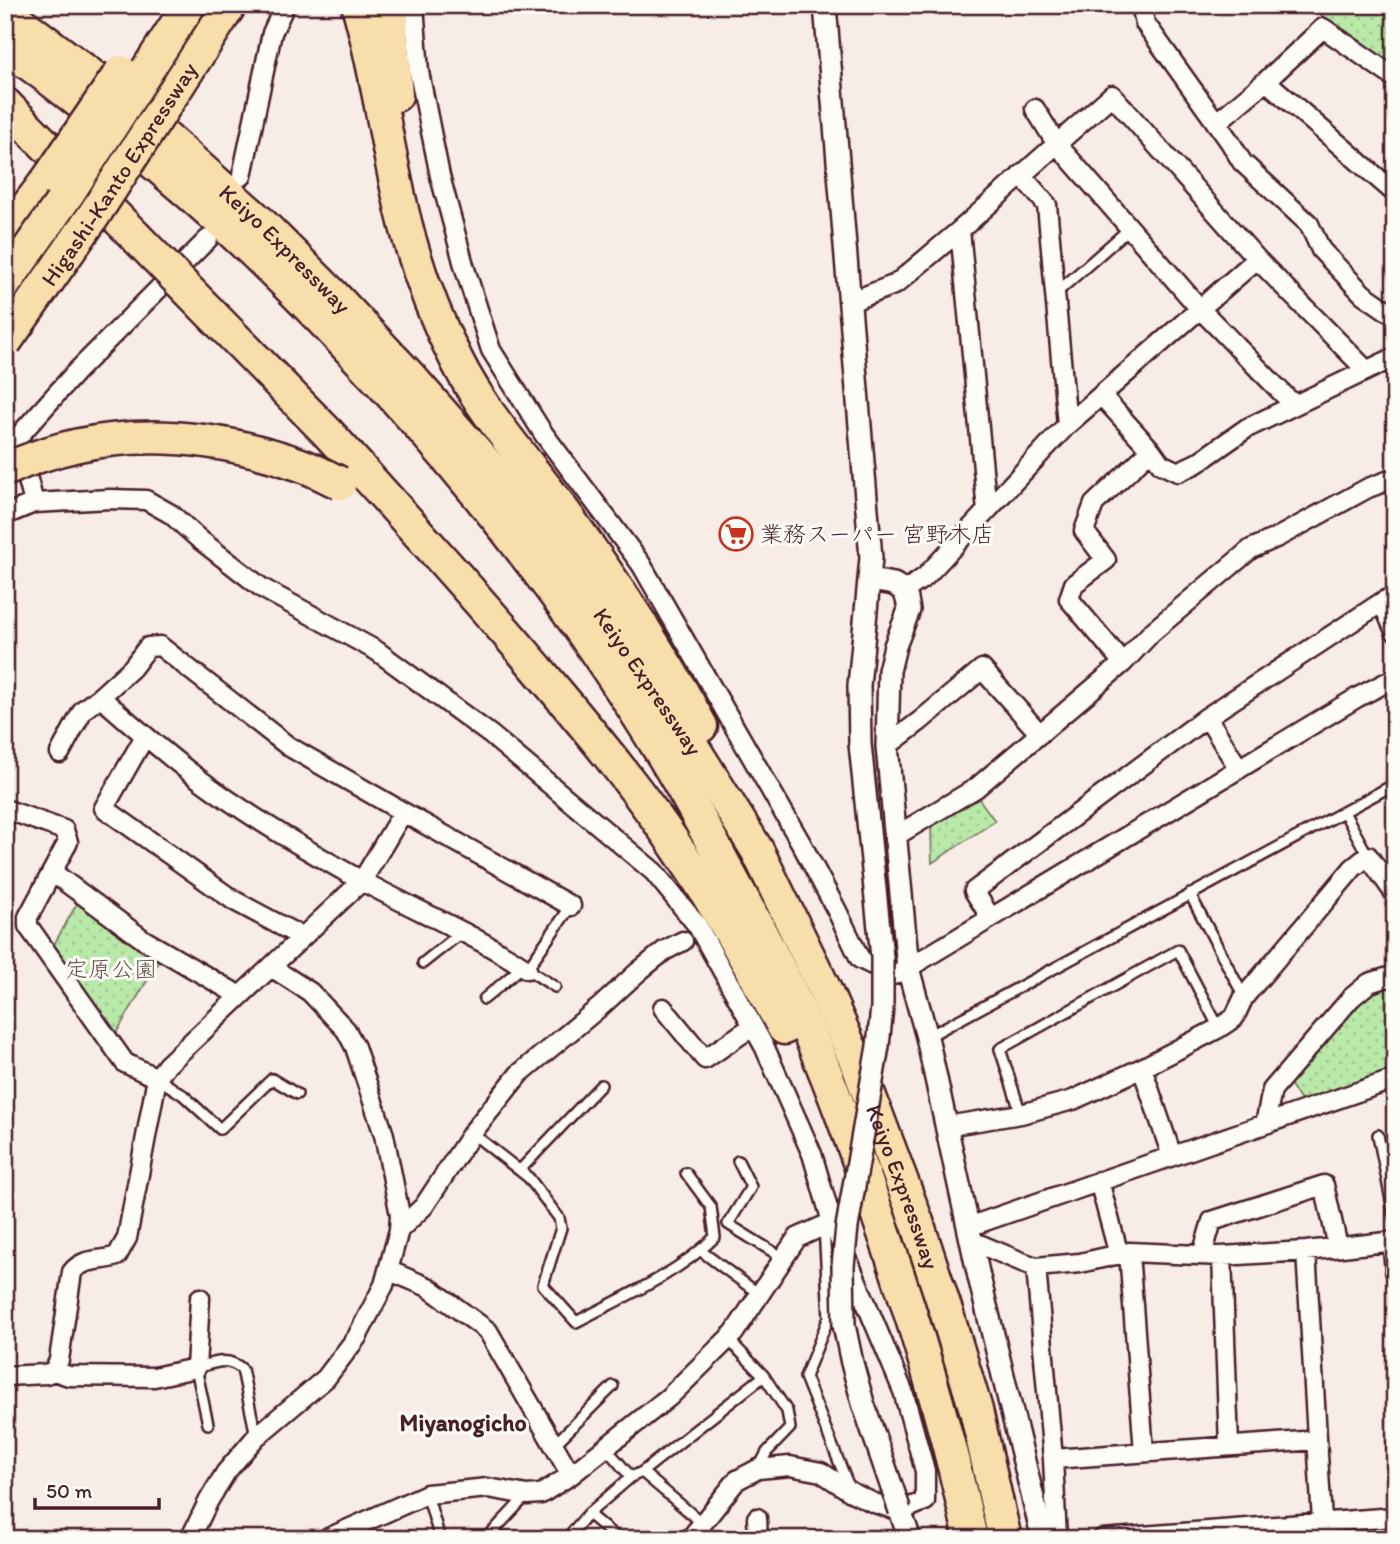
<svg xmlns="http://www.w3.org/2000/svg" width="1400" height="1544" font-family="Itim,'Klee One',sans-serif">
  <style>
    .park { fill: url(#park-dots); stroke: #81846a; stroke-width: 2 }
    .lines { fill: none; stroke-linecap: round; stroke-linejoin: round }
    .service-casing { stroke: #4a1f2b; stroke-width: 14 }
    .minor-casing { stroke: #4a1f2b; stroke-width: 23 }
    .tertiary-casing { stroke: #4a1f2b; stroke-width: 26 }
    .motorway-casing { stroke: #4a1f2b; stroke-width: 37 }
    .service { stroke: #fdfcf7; stroke-width: 9 }
    .minor { stroke: #fdfcf7; stroke-width: 18 }
    .tertiary { stroke: #fdfcf7; stroke-width: 21 }
    .motorway { stroke: #f8deab; stroke-width: 32 }
    .tertiary-bridge-casing { stroke: #4a1f2b; stroke-width: 26; stroke-linecap: butt }
    .motorway-bridge-casing { stroke: #4a1f2b; stroke-width: 37; stroke-linecap: butt }
    .tertiary-bridge { stroke: #fdfcf7; stroke-width: 21 }
    .motorway-bridge { stroke: #f8deab; stroke-width: 32 }
    .labels { text-anchor: middle; dominant-baseline: central; stroke-width: 6; stroke-linejoin: round; paint-order: stroke }
    .street-label { font-size: 23px; fill: #4a1f2b; stroke: #fdfcf7 }
    .poi-label { font-size: 23px; fill: #4a1f2b; stroke: #fdfcf7; text-anchor: start }
    .park-label { font-size: 23px; fill: #66524a; stroke: #fdfcf7 }
    .neighbourhood-label { font-size: 24px; font-weight: bold; fill: #4a1f2b; stroke: #fdfcf7 }
  </style>
  <defs>
    <pattern id="park-dots" width="8" height="8" patternUnits="userSpaceOnUse" patternTransform="scale(1.75)"><rect width="8" height="8" fill="#b8e9a8"/><path d="M2 2h.1M6 6h.1" fill="none" stroke="#a0c791" stroke-width="1.8" stroke-linecap="round"/></pattern>
  </defs>
  <rect width="100%" height="100%" fill="#f8ece6"/>
  <filter id="ink" filterUnits="userSpaceOnUse"><feTurbulence type="fractalNoise" baseFrequency=".0143" numOctaves="2"/><feDisplacementMap in="SourceGraphic" scale="14" xChannelSelector="R" yChannelSelector="G"/><feConvolveMatrix kernelMatrix="1 2 1 2 8 2 1 2 1" color-interpolation-filters="sRGB"/></filter>
  <g filter="url(#ink)">
    <path class="park" d="M1309 5H1395V74Z
      M976 795 995 821 932 863 931 826Z
      M79 900 160 959 112 1040 52 948Z
      M1395 984V1068L1301 1101 1289 1082 1366 997Z"/>
    <g class="lines">
      <defs>
        <path id="service" d="M1055 294 1130 228
          M1344 812 1368 856
          M1190 894 1244 997
          M423 963 462 932
          M555 987 527 969 571 906
          M484 999 523 966
          M929 1036 1395 784
          M157 1078 183 1095 220 1129 272 1079 297 1094
          M1021 1114 1000 1049 1178 950 1219 1028
          M472 1133 529 1178 559 1218 561 1228 543 1285 576 1322C623 1297 676 1275 715 1237L711 1207 686 1173
          M1378 1135 1395 1220
          M738 1161 751 1187 728 1224 783 1258
          M520 1170 601 1085
          M824 1226 829 1317 805 1377 849 1487
          M701 1251 759 1294
          M728 1339 764 1376 787 1411 790 1428 767 1452 758 1469
          M208 1424 196 1368C215 1363 226 1356 242 1369L256 1436
          M554 1445 613 1386
          M606 1448 631 1477 642 1472 764 1376
          M642 1472 702 1523
          M427 1494 438 1532
          M588 1514 618 1539
          M486 1539 527 1495
          M566 1539 588 1514 631 1477"/>
        <path id="minor" d="M414 5 419 72 440 176 465 269 491 350 543 433 641 564 801 843 837 911 860 959 893 975 908 968 1358 697 1395 678
          M1141 5 1145 23 1230 142 1242 162 1309 224 1321 250 1363 294 1395 316
          M1266 81 1395 193
          M1035 109 1056 143 1201 310 1294 405
          M1216 123 1266 81 1323 28 1395 78
          M1021 175 1047 205 1067 425
          M242 176 272 33 285 5
          M960 230 987 511
          M850 302 896 284 960 230 1112 95 1257 259 1366 370
          M1101 395 1151 450 1161 464 1178 472 1197 463 1247 428 1395 357
          M34 503 17 438 76 372 208 239
          M5 515 34 503 110 499 146 500 171 514 199 539 262 588 377 651 491 735 654 872 697 925 765 1048 812 1154 832 1222 903 1391 925 1471V1501L900 1511 874 1503 851 1492 821 1472 790 1466 758 1469 737 1480 690 1539
          M904 591 925 577 1067 425 1257 259
          M1395 596 1382 602 1395 631
          M1123 663 1069 599 1074 584 1106 560 1084 531 1094 504 1151 450
          M145 736 104 808 233 900 302 937
          M887 746 920 721 982 669 1040 734
          M60 753 83 710 100 697
          M1239 769 1207 717 1382 602
          M5 809 64 830 68 842 52 872 144 940 240 996
          M894 837 976 788 1123 663 1152 632 1251 549 1278 537 1368 488 1395 478
          M52 872 28 917V926L125 1063 157 1078
          M991 918 974 891 1207 717
          M271 967 310 992 346 1030 355 1047 384 1135 400 1215 399 1230
          M527 969C476 935 417 911 362 881 308 851 253 819 203 782 167 756 134 726 100 697L132 668 148 647 160 646 288 746 403 812 571 906
          M663 1008 705 1059 753 1026
          M1142 1068 1172 1156
          M1265 1124 1272 1090 1351 998 1369 983 1395 975
          M947 1126 1021 1114 1073 1100 1142 1068 1219 1028 1234 1018 1244 997 1353 868 1368 856 1395 894
          M1099 1181 1119 1255
          M968 1227 1395 1079
          M972 1241 1022 1262 1036 1267 1080 1263 1129 1252 1222 1256 1306 1251 1395 1241
          M1392 1241 1395 1270
          M1306 1251 1322 1522
          M1129 1252 1144 1452
          M1202 1255 1212 1221 1324 1185 1338 1247
          M1222 1256 1229 1446
          M1036 1267 1053 1459 1057 1539
          M388 1273 397 1274 428 1287 488 1331 571 1475
          M54 1371 69 1376 154 1377 196 1368 200 1298
          M5 1376 46 1374 54 1371 59 1360 72 1272C84 1257 100 1262 117 1256L127 1238 157 1078 167 1065 362 881 403 812
          M1053 1459 1317 1440
          M757 1518 758 1539
          M190 1539 209 1500 226 1472 256 1437 326 1378 357 1337 384 1285 399 1230 424 1206 472 1133 519 1074 601 1006 638 972 664 951 683 941
          M326 1539 427 1494 488 1488 527 1495 541 1494 571 1475 669 1397 734 1333 797 1238 832 1222
          M1102 1539 1395 1517"/>
        <path id="tertiary" d="M825 5 871 558 859 686 860 744
          M870 580 894 584 904 591 907 599 909 610 895 646 889 671 887 746 908 968 927 1037 979 1277 1043 1539
          M900 1511 910 1539"/>
        <g id="motorway">
          <path d="M358 5C376 66 384 130 398 192 410 250 430 308 457 361 484 415 526 460 561 508 612 578 660 650 701 726"/>
          <path d="M393 5 391 32 396 95"/>
          <path id="s1" d="M5 11 92 76 182 152 259 221 331 293 411 378 493 471 556 548 686 736 757 850 824 988 859 1068 917 1222 947 1314 976 1410 1005 1539"/>
          <path d="M5 47C48 76 88 109 128 142 204 203 275 270 342 341 466 471 578 613 670 767 692 804 712 842 732 879 758 927 784 976 806 1026 840 1104 868 1185 895 1266 925 1356 951 1446 971 1539"/>
          <path d="M5 104 135 236"/>
          <path d="M5 232 17 220 49 178"/>
          <path d="M329 434C404 517 479 599 551 685 598 741 644 797 684 858 721 913 753 970 784 1028"/>
        </g>
      </defs>
      <use href="#service" class="service-casing"/>
      <use href="#minor" class="minor-casing"/>
      <use href="#tertiary" class="tertiary-casing"/>
      <use href="#motorway" class="motorway-casing"/>
      <use href="#service" class="service"/>
      <use href="#minor" class="minor"/>
      <use href="#tertiary" class="tertiary"/>
      <use href="#motorway" class="motorway"/>
      <defs>
        <path id="tertiary-bridge" d="M860 744 882 957V1007L878 1046 847 1227 843 1266 844 1325 852 1363 863 1403 900 1511"/>
        <g id="motorway-bridge">
          <path d="M49 178 121 72"/>
          <path d="M135 236 329 434"/>
          <path d="M5 283 68 193 189 5"/>
          <path id="s2" d="M5 342 92 218 230 5"/>
          <path d="M5 470C101 425 203 430 301 465 315 470 327 477 340 483"/>
        </g>
      </defs>
      <use href="#tertiary-bridge" class="tertiary-bridge-casing"/>
      <use href="#motorway-bridge" class="motorway-bridge-casing"/>
      <use href="#tertiary-bridge" class="tertiary-bridge"/>
      <use href="#motorway-bridge" class="motorway-bridge"/>
    </g>
  </g>
  <defs>
    <symbol id="supermarket-ring" viewBox="-11 -11 22 22"><circle r="9.5" fill="#fdfcf7" stroke="#c8321e" stroke-width="1.5"/><path d="M-6-5.5h2.5l.6 2H6L4.5 2H-2.5L-4.4-4H-6ZM-1.5 3.2a1.3 1.3 0 1 0 .1 0ZM3 3.2a1.3 1.3 0 1 0 .1 0Z" fill="#c8321e"/></symbol>
  </defs>
  <g fill-rule="evenodd">
    <use href="#supermarket-ring" x="717" y="515" width="38" height="38"/>
  </g>
  <g class="labels">
    <g class="street-label">
      <text stroke="none"><textPath href="#s2" startOffset="203">Higashi-Kanto Expressway</textPath></text>
      <text stroke="none"><textPath href="#s1" startOffset="368">Keiyo Expressway</textPath></text>
      <text stroke="none"><textPath href="#s1" startOffset="934">Keiyo Expressway</textPath></text>
      <text stroke="none"><textPath href="#s1" startOffset="1502">Keiyo Expressway</textPath></text>
    </g>
    <g class="poi-label">
      <text x="760" y="534">業務スーパー 宮野木店</text>
    </g>
    <g class="park-label">
      <text x="111" y="969">定原公園</text>
    </g>
    <g class="neighbourhood-label">
      <text x="463" y="1422">Miyanogicho</text>
    </g>
  </g>
  <rect width="1400" height="1544" fill="none" stroke="#fdfcf7" stroke-width="28"/>
  <rect x="14" y="14" width="1372" height="1516" fill="none" stroke="#4a1f2b" stroke-width="2.5" filter="url(#ink)"/>
  <path d="M35 1498v10h124v-10" fill="none" stroke="#4a1f2b" stroke-width="3.5"/>
  <text x="46" y="1498" font-size="21" fill="#4a1f2b" stroke="#fdfcf7" stroke-width="5" paint-order="stroke">50 m</text>
</svg>
